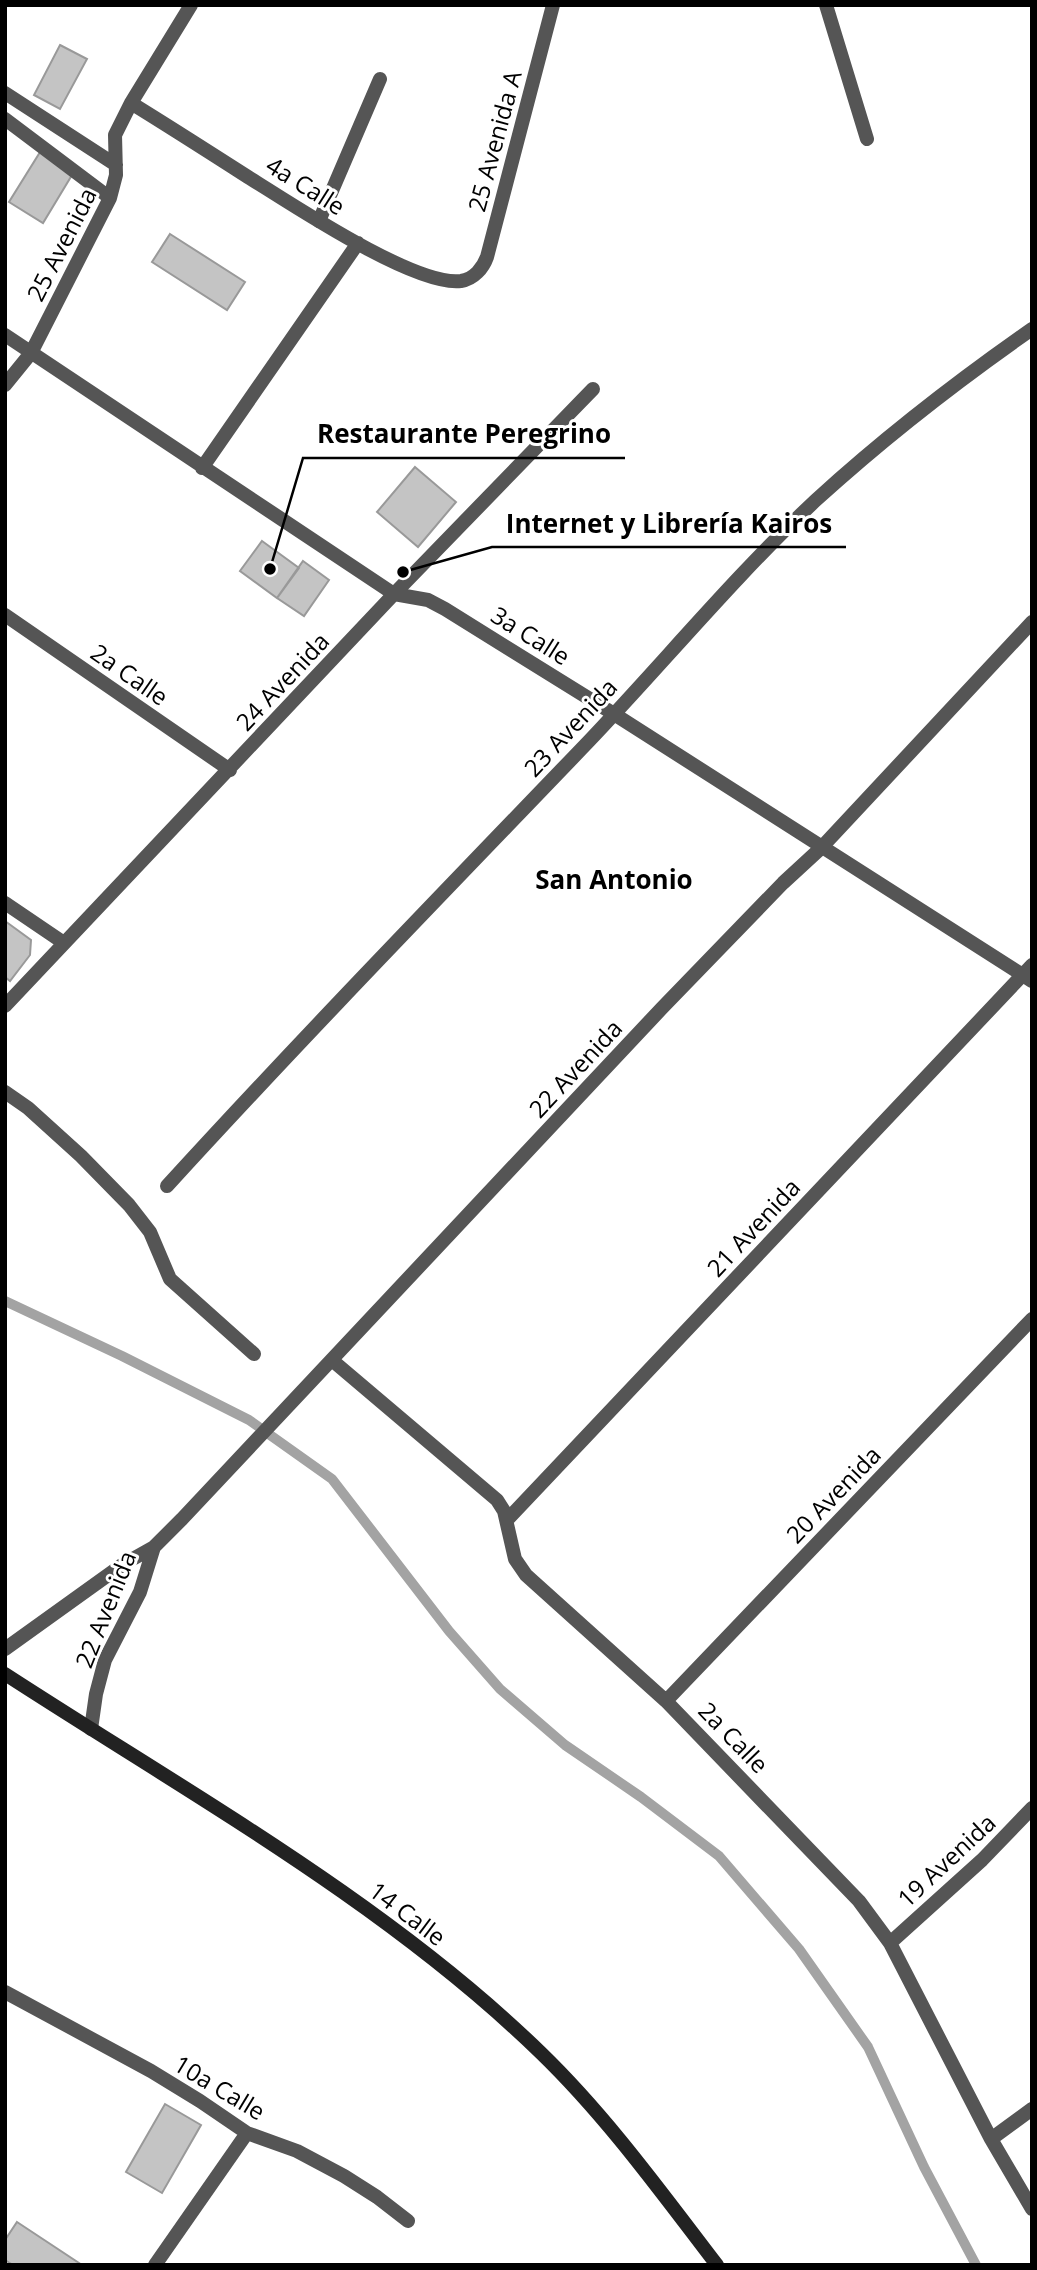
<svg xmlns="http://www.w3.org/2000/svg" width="1037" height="2270" font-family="'Open Sans',sans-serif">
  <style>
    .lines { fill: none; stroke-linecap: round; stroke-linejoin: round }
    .stream { stroke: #a3a3a3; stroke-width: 10 }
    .building { fill: #c4c4c4; stroke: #999; stroke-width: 2 }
    .lane { stroke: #555; stroke-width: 14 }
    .street { stroke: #555; stroke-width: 14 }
    .secondary { stroke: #222; stroke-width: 14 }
    .labels { text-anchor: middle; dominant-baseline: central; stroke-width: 6; stroke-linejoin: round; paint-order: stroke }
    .street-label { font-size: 24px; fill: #000; stroke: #fff }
    .neighbourhood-label { font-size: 26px; font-weight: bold; fill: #000; stroke: #fff }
    .leader { fill: none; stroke: #000; stroke-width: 2.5 }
    .callout-dot { fill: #000; stroke: #fff; stroke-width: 2.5 }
    .callout-label { font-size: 26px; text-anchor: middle; font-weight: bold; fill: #000; stroke: #fff; stroke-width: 6; stroke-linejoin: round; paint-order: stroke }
  </style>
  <rect width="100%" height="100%" fill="#fff"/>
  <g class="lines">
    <path class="stream" d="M5 1301 122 1356 249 1420 332 1479 449 1631 500 1689 565 1745 641 1797 719 1856 799 1949 868 2047 924 2167 976 2265"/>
  </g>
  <path class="building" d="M60 45 87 59 60 109 34 95Z
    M42 149 75 170 43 223 9 202Z
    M170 234 245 282 227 310 152 262Z
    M415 467 456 502 418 547 377 512Z
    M262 541 299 568 277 598 240 571Z
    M303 561 329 580 304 616 277 598Z
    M5 921 31 940 30 955 10 981 5 977Z
    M165 2104 201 2125 162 2193 126 2172Z
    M17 2222 82 2265H13L5 2260V2240Z"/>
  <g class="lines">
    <path class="lane" d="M826 5 867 139
      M319 221 380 79
      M5 1092 28 1108 81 1156 129 1205 150 1232 170 1279 254 1354"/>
    <path class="street" d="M5 93 116 165
      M131 103C170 127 209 152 248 177 290 203 415 287 461 281 474 279 483 268 487 257L553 5
      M5 119 110 198
      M5 335 394 594 428 600 445 609 614 714 1032 981
      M5 385 31 353 110 198 116 175 115 135 131 103 191 5
      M202 468 358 243
      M5 615 230 770
      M5 903 64 943
      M5 1006 394 594 593 389
      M167 1186C305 1035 447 889 589 741 665 661 735 576 816 500 884 438 956 382 1032 329
      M333 1361 497 1500 504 1511 515 1559 526 1575 666 1701 859 1901 890 1943 991 2139 1032 2209
      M507 1520 1032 965
      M5 1649 122 1565 154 1547 182 1519 662 1008 783 883 821 848 1032 622
      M666 1701 1032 1319
      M91 1729 96 1694 105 1660 140 1592 154 1547
      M890 1943 982 1860 1032 1808
      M5 1992 151 2071 200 2101 247 2133 297 2151 344 2176 377 2197 408 2221
      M991 2139 1032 2109
      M155 2265 247 2133"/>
    <path class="secondary" d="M5 1674C185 1791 387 1903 541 2053 607 2117 661 2192 717 2265"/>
  </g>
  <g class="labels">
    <g class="street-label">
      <text transform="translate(494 141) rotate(-75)">25 Avenida A</text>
      <text transform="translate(306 185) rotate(32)">4a Calle</text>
      <text transform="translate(61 244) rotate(-63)">25 Avenida</text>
      <text transform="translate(531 635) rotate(32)">3a Calle</text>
      <text transform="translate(130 674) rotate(35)">2a Calle</text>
      <text transform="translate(282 681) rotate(-47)">24 Avenida</text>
      <text transform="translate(570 727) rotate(-47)">23 Avenida</text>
      <text transform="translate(575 1068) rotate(-47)">22 Avenida</text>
      <text transform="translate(753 1227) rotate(-47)">21 Avenida</text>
      <text transform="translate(833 1494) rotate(-46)">20 Avenida</text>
      <text transform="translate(105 1609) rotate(-68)">22 Avenida</text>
      <text transform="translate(734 1737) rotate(46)">2a Calle</text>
      <text transform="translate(946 1860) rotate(-43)">19 Avenida</text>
      <text transform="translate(408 1913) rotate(37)">14 Calle</text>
      <text transform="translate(220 2087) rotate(31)">10a Calle</text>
    </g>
    <g class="neighbourhood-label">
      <text x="614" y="879">San Antonio</text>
    </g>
  </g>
  <path class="leader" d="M270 569L303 458H625M403 572L492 547H846"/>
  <g class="callout-dot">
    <circle cx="270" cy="569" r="7"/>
    <circle cx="403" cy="572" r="7"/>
  </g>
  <g class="callout-label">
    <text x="464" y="443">Restaurante Peregrino</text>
    <text x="669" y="533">Internet y Librería Kairos</text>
  </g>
  <rect width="1037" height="2270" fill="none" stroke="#000000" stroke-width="14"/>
</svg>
